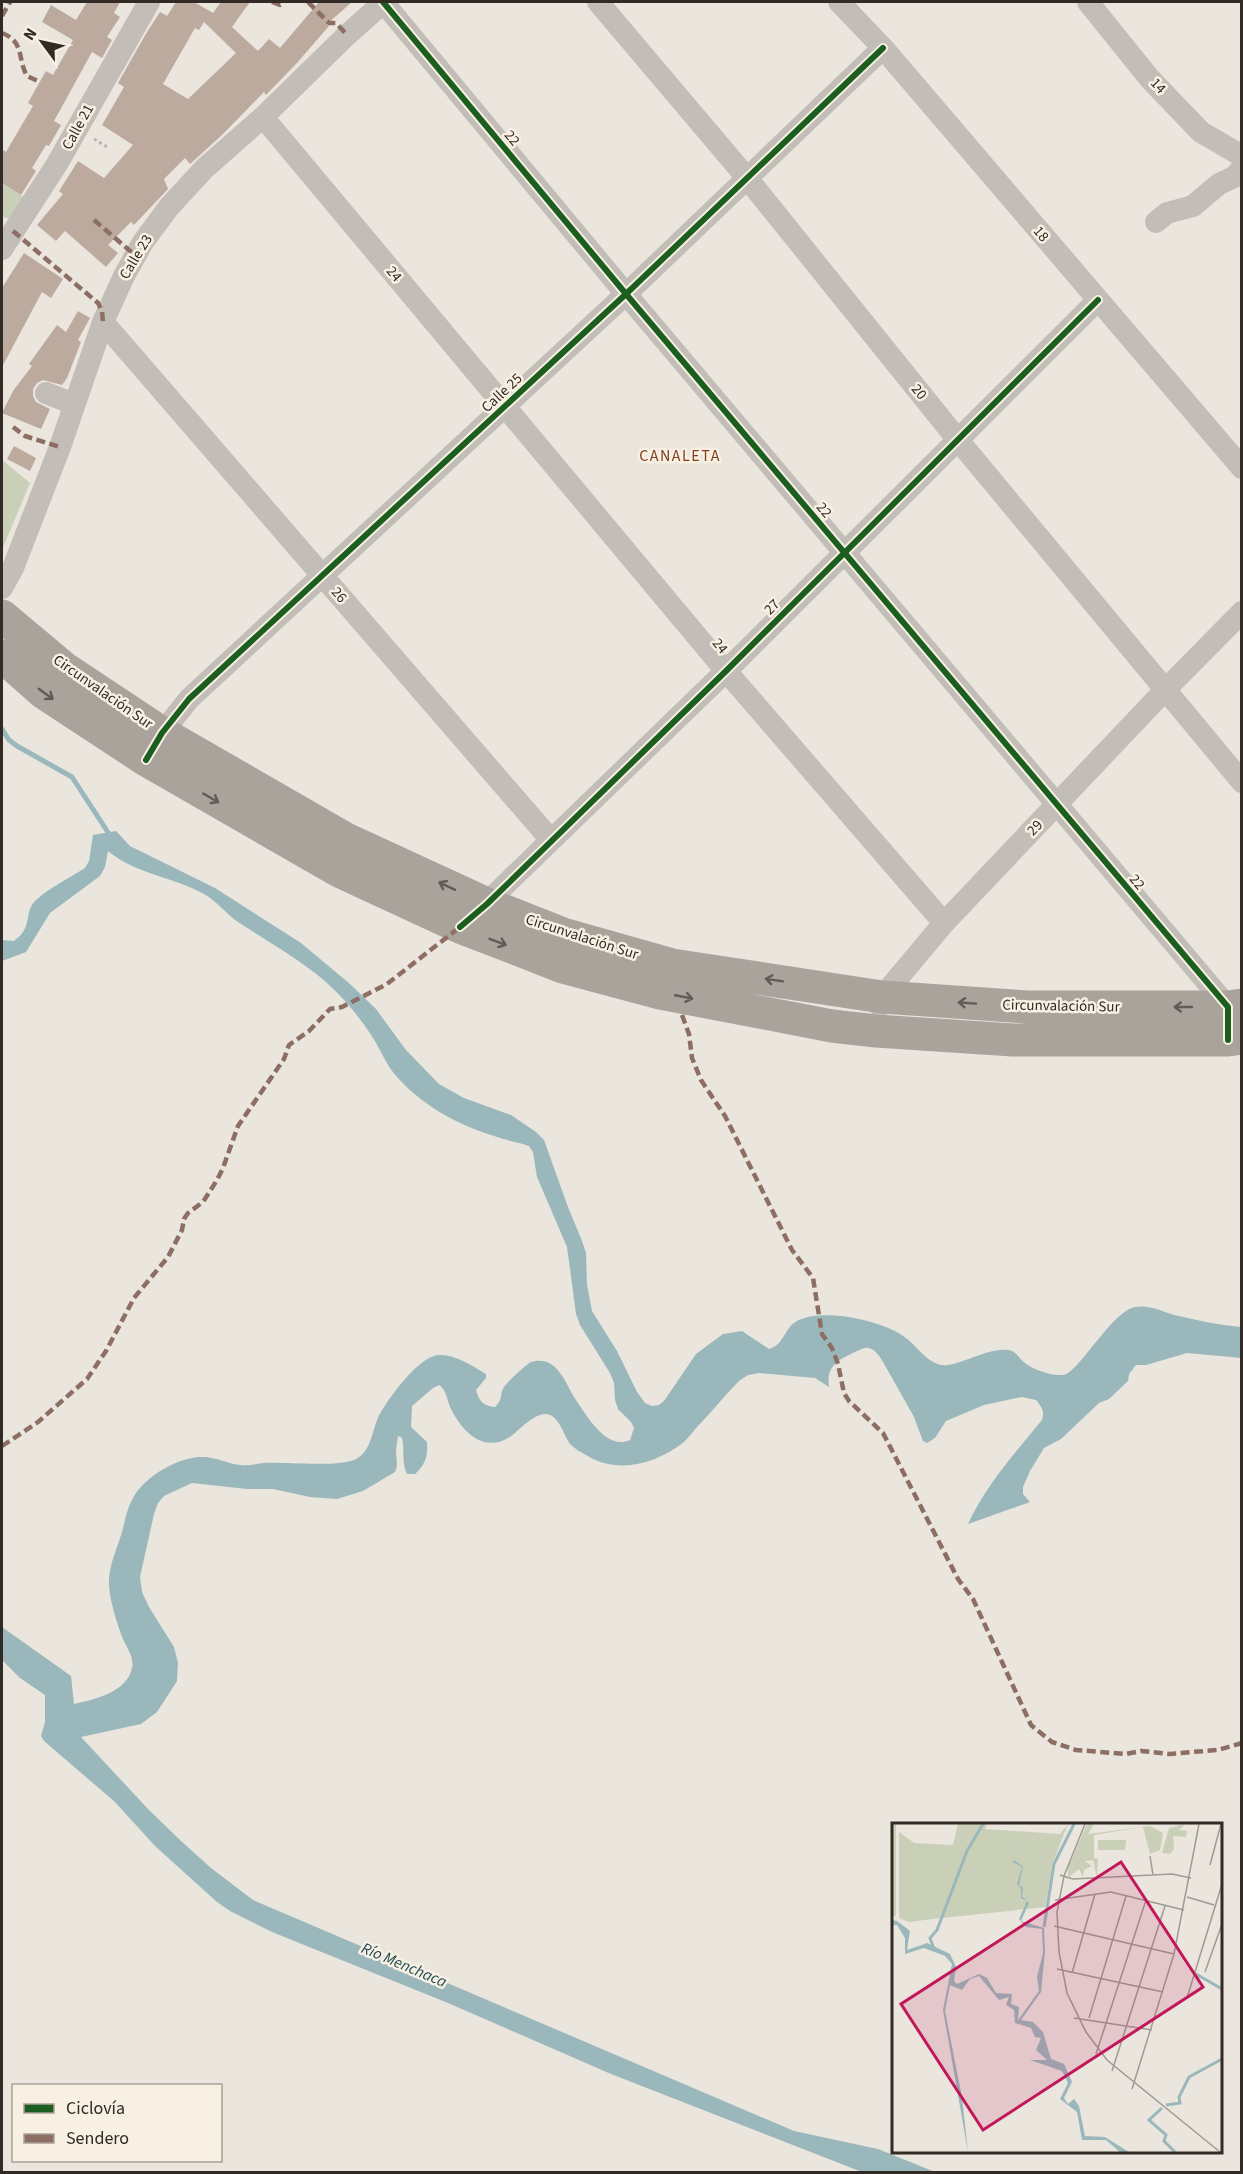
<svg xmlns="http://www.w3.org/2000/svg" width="1243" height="2174" font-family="'Source Sans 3',sans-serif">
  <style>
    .green { fill: #c9d0b7 }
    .water { fill: #9ab8bb }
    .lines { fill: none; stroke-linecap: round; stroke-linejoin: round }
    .stream { stroke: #9ab8bb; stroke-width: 5 }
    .building { fill: #bdaa9f; fill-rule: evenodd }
    .path { stroke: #bbb5af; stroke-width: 3; stroke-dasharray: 3 3; stroke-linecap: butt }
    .minor { stroke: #c2bdb6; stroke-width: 22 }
    .highway { stroke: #a9a39c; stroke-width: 33 }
    .quiet { stroke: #8d6e63; stroke-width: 4.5; stroke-dasharray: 9 4.5; stroke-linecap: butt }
    .cycleway-casing { stroke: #f8f0e3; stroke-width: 10 }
    .cycleway { stroke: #1b5e20; stroke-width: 6 }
    .oneway { stroke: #625a55 }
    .labels { text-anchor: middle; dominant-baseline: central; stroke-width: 5; stroke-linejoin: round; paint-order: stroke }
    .street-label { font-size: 15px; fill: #322a25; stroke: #f8f0e3 }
    .neighbourhood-label { font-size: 16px; letter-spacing: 1.5px; fill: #7f3f20; stroke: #f8f0e3 }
    .water-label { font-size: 16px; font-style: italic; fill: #1c4a52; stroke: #f8f0e3 }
    .inset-river { fill: none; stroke: #9ab8bb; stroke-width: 3 }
    .inset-road { fill: none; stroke: #a09a93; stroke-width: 1.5 }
    .view { fill: #c2185b; fill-opacity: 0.15; stroke: #c2185b; stroke-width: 3 }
    .inset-edge { fill: none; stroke: #322a25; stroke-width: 3 }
  </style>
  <rect width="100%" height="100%" fill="#eae5dd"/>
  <path class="green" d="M2 183 25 198 10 219 2 217Z
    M2 460 30 483 2 550Z"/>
  <path class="water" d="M116 831 130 846 215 888 301 943 350 984 376 1009 406 1050 439 1084 464 1098 511 1115 536 1132 544 1140 568 1207 582 1241 586 1253 587 1285 592 1311 617 1351 637 1392 645 1403 652 1406 659 1405 664 1401 696 1354 723 1334 742 1331 769 1349C784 1345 784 1328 797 1321 822 1307 885 1321 906 1338 917 1346 927 1363 942 1365 959 1367 987 1347 1008 1350 1017 1351 1018 1358 1025 1363 1034 1370 1052 1376 1063 1375 1078 1374 1111 1312 1135 1307 1151 1304 1164 1313 1179 1316 1199 1321 1221 1325 1241 1327V1358L1187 1353 1146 1365H1136L1129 1374 1128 1381 1109 1399 1099 1403 1061 1439 1044 1448 1030 1471 1023 1487V1494L1030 1502 968 1524C986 1485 1015 1453 1042 1420 1045 1412 1042 1407 1036 1400L1022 1397 984 1405 946 1421 935 1438 927 1443 923 1441 914 1417 883 1362C880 1357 876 1350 869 1348 864 1347 860 1350 855 1352 838 1360 826 1366 829 1387L815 1378 759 1373 748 1375 739 1381C724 1396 711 1413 696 1428 692 1433 688 1438 684 1442 656 1464 617 1475 586 1455 581 1452 575 1449 571 1445 564 1437 561 1420 550 1415 539 1410 523 1426 515 1433 488 1456 464 1435 451 1409 447 1401 447 1390 439 1385L433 1388 412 1406 411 1427 427 1442C428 1455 426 1464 415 1474H407C401 1461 405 1450 402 1438L398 1436 396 1450 397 1466 395 1472 363 1491 337 1499 310 1497 273 1489H247L192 1483 164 1496 158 1503 154 1514 140 1577 142 1592 149 1607 174 1647 178 1663 177 1681 157 1712 141 1724 81 1737 148 1809 180 1840 211 1868 253 1900 794 2131 878 2149 935 2172H862L611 2074 448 2003 272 1932 230 1911 217 1902 155 1846 115 1802 44 1741 41 1736 45 1722V1695L20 1678 2 1660V1627L71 1676 74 1704C96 1699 127 1692 132 1668 135 1657 124 1644 121 1634 116 1619 110 1602 109 1585 108 1567 117 1549 122 1532 125 1521 127 1508 133 1498 144 1477 178 1457 201 1457 214 1456 228 1464 241 1465 248 1466 256 1464 263 1463 286 1462 336 1467 354 1460 371 1453 372 1431 378 1418 386 1401 420 1354 440 1355 456 1355 473 1366 486 1374V1378L476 1390C479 1401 483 1406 495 1407 504 1398 499 1395 504 1387 505 1384 528 1363 531 1362 557 1354 565 1383 576 1400 587 1416 607 1451 630 1440L634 1428 631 1422 618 1409 615 1400 614 1383 610 1373 580 1325 576 1314 567 1247 537 1177 533 1152 529 1146 523 1144C476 1133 430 1114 397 1077 386 1065 381 1050 373 1038 358 1014 337 990 315 973 290 954 262 938 235 920 225 912 215 900 204 894 174 877 135 874 108 851L105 867 100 876 50 913 26 952 2 961V940L14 941C34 927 23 912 36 900 49 888 71 877 85 868L89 861 93 835Z"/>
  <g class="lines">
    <path class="stream" d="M2 729 9 740 17 746 72 777 111 837"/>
  </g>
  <path class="building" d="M87 2H120L114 13 120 17 107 37 112 40 102 58 92 52 54 121 61 125 49 146 46 145 32 168 36 171 21 195 2 183V149L6 152 33 106 28 103 34 92 46 71 53 75 73 40 42 22 51 5 76 20Z
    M176 2H194L213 13 221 2H250L232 27 258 51 269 39 280 48 319 2H352L327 24 329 26 296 64 266 95 264 92 222 135 190 164 185 158 164 179 168 189 134 225 131 222 108 245 118 253 106 267 65 231 56 241 37 225 63 194 59 191 78 161 104 178 133 145 102 125 124 87 118 83 147 32 160 12 167 16ZM204 22 236 53 188 99 163 84 195 28 199 30Z
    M24 253 63 279 51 298 42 292 2 367V288Z
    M78 311 90 318 78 340 81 342 67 378 62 385 43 380 37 383 33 389V396L36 402 50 409 41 429 2 413 13 391 32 366 29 364 57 325 66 332Z
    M14 446 36 458 30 471 7 459Z"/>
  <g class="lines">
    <path class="path" d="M94 139 107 147"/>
    <path class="minor" d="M383 2 626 294 1228 1007V1016
      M598 2 747 178 958 440 1242 782
      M839 2 883 48 1242 468
      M1088 2 1150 79 1201 132 1242 156
      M263 117 726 671 944 923
      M1156 222 1167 213 1193 206 1219 184 1234 177 1242 168
      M2 249 57 164 149 2
      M103 322 551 840
      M46 393 74 404
      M2 588 13 568 60 447 103 322 124 276 143 242 169 207 204 169 263 117 347 35 384 2
      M154 746 162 733 189 699 626 294 883 48
      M477 912 726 671 1098 300
      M880 1006 882 997 944 923 1165 690 1242 612"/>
    <path class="highway" d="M2 616 64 668 162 733 346 839 487 904 566 935 672 965 882 997 1027 1007H1228L1242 1005
      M2 656 44 693 146 760 339 871 460 927 563 967 660 993 832 1026 876 1031 1013 1040H1228L1242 1038"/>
    <path class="quiet" d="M272 2 280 5 284 2
      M308 2 329 23H336L347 35
      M2 16 10 2
      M2 33C25 42 17 58 27 76L40 82
      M94 220 136 256
      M13 231 98 303 102 311 103 322
      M13 427 25 436 60 447
      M682 1015 689 1034 692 1058 701 1080 725 1116 792 1250 813 1278 822 1334 832 1348 838 1364 844 1393 849 1401 883 1433 958 1579 973 1599 1031 1725 1052 1742 1076 1750 1126 1754 1141 1751 1170 1754 1192 1752 1218 1750 1242 1743
      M2 1446 38 1422 87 1379 106 1351 134 1298 168 1257 182 1230 184 1219 188 1213 203 1202 217 1180 223 1168 238 1126 284 1059 289 1045 309 1031 330 1009 342 1007 387 984 460 927"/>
    <defs>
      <path id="cycleway" d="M383 2 626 294 1228 1007V1040
        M146 760 162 733 189 699 626 294 883 48
        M460 927 487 904 726 671 1098 300"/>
    </defs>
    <use href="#cycleway" class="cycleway-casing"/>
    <use href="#cycleway" class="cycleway"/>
  </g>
  <defs><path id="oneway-shaft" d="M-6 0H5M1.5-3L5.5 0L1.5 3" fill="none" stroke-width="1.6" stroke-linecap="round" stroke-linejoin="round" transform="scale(1.5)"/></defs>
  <g class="oneway">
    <use href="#oneway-shaft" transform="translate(46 694) rotate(36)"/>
    <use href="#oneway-shaft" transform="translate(211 798) rotate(30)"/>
    <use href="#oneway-shaft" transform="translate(447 886) rotate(-155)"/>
    <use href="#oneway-shaft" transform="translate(498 942) rotate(21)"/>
    <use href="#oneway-shaft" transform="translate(774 980) rotate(-171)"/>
    <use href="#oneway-shaft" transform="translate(684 997) rotate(11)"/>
    <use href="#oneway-shaft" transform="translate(967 1003) rotate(-176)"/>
    <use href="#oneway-shaft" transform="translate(1183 1007) rotate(180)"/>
  </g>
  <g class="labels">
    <g class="street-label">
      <text transform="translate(1158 86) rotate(47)">14</text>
      <text transform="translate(78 127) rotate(-61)">Calle 21</text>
      <text transform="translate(512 138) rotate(50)">22</text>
      <text transform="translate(1041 234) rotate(50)">18</text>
      <text transform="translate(136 257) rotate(-59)">Calle 23</text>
      <text transform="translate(394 274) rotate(50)">24</text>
      <text transform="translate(919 392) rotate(51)">20</text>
      <text transform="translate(502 393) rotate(-43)">Calle 25</text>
      <text transform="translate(824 510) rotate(50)">22</text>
      <text transform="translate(339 595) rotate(49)">26</text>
      <text transform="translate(772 607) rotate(-45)">27</text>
      <text transform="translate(720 646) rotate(50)">24</text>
      <text transform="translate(103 692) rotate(35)">Circunvalación Sur</text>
      <text transform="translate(1035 828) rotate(-46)">29</text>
      <text transform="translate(1137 882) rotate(50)">22</text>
      <text transform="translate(582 937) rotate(18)">Circunvalación Sur</text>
      <text transform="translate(1061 1006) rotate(1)">Circunvalación Sur</text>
    </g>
    <g class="neighbourhood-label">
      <text x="680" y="456">CANALETA</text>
    </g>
    <g class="water-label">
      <text transform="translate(404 1965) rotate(23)">Río Menchaca</text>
    </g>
  </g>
  <g transform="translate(892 1823)">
    <rect width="330" height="330" fill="#eae5dd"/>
    <path d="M0 1H4V93L0 92ZM66 1H90L74 28 48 95 17 99 7 95V9L22 20 61 22ZM92 1H95L93 6 168 11 176 1 161 39 153 84 50 95 75 29ZM195 1H202L196 11 258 3 271 10 268 27 258 31 251 4 202 12V35L206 36 205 54 201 37 193 38 200 43 192 47 191 54 187 46 176 55V45ZM293 1 287 7 295 8 294 14 281 13 282 26 278 31 270 30 277 5ZM206 17H234L233 27H206Z" fill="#c9d0b7"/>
    <path d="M134 10 122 37 131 44 127 62 131 65 130 73 137 80 129 98 152 105 153 128 149 169 129 197 141 199 151 209 159 236 172 241 180 259 172 275 176 281 182 276 187 283 193 313 213 314 237 329H228L214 317H190L185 289 168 276 176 260 170 248 138 237H155L144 227 149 215 143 214 139 205 123 200 122 187 114 182 117 174 107 177 87 153 78 156 70 167 58 162 53 188 70 274 76 329 51 187 60 141 53 133 32 125 13 131V115L5 102H0V97L5 98 18 108 15 127 35 120 58 131 64 144 62 158 65 161 87 151 95 155 104 170 120 171 119 181 127 184 126 197 147 168 145 154 151 130 150 106 134 104 127 96 135 78 129 75V66L125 61 130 44 121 39Z" fill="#9ab8bb"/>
    <path class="inset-river" d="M152 104 162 41 182 1M42 126 38 115 45 107 75 28 91 1M304 151 330 166M274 282 288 280 287 274 297 254 330 236M270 285 257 297 274 312 272 318 283 329"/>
    <path class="inset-road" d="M193 1 172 53 165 89 167 129 175 170 194 209 215 237 328 329M258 33 261 52M318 42 329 1M168 52 181 56 280 51 299 55M295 74 322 82M163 77 219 69 292 87M162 103 282 131M165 146 271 169M313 149 330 101M180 150 203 71M295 175 330 61M182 195 260 207M197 195 234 73M204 231 254 77M220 248 273 83M240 266 282 131 307 1"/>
    <path class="view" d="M229 39 311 164 91 307 9 181Z"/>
    <rect width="330" height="330" class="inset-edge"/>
  </g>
  <rect width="1243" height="2174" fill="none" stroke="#322a25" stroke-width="6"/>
  <rect x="12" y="2084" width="210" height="78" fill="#f8f0e3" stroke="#a9a197" stroke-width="1.5"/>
  <rect x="24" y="2104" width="30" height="9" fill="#1b5e20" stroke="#a9a197" stroke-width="1.5"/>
  <text x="66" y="2114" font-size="18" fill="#322a25">Ciclovía</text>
  <rect x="24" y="2134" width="30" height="9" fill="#8d6e63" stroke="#a9a197" stroke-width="1.5"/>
  <text x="66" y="2144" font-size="18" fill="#322a25">Sendero</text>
  <g transform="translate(42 42) rotate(303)" stroke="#f8f0e3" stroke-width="4.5" paint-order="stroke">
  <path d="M0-4.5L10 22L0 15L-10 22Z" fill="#322a25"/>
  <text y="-9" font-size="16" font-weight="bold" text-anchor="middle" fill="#322a25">N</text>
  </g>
</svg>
